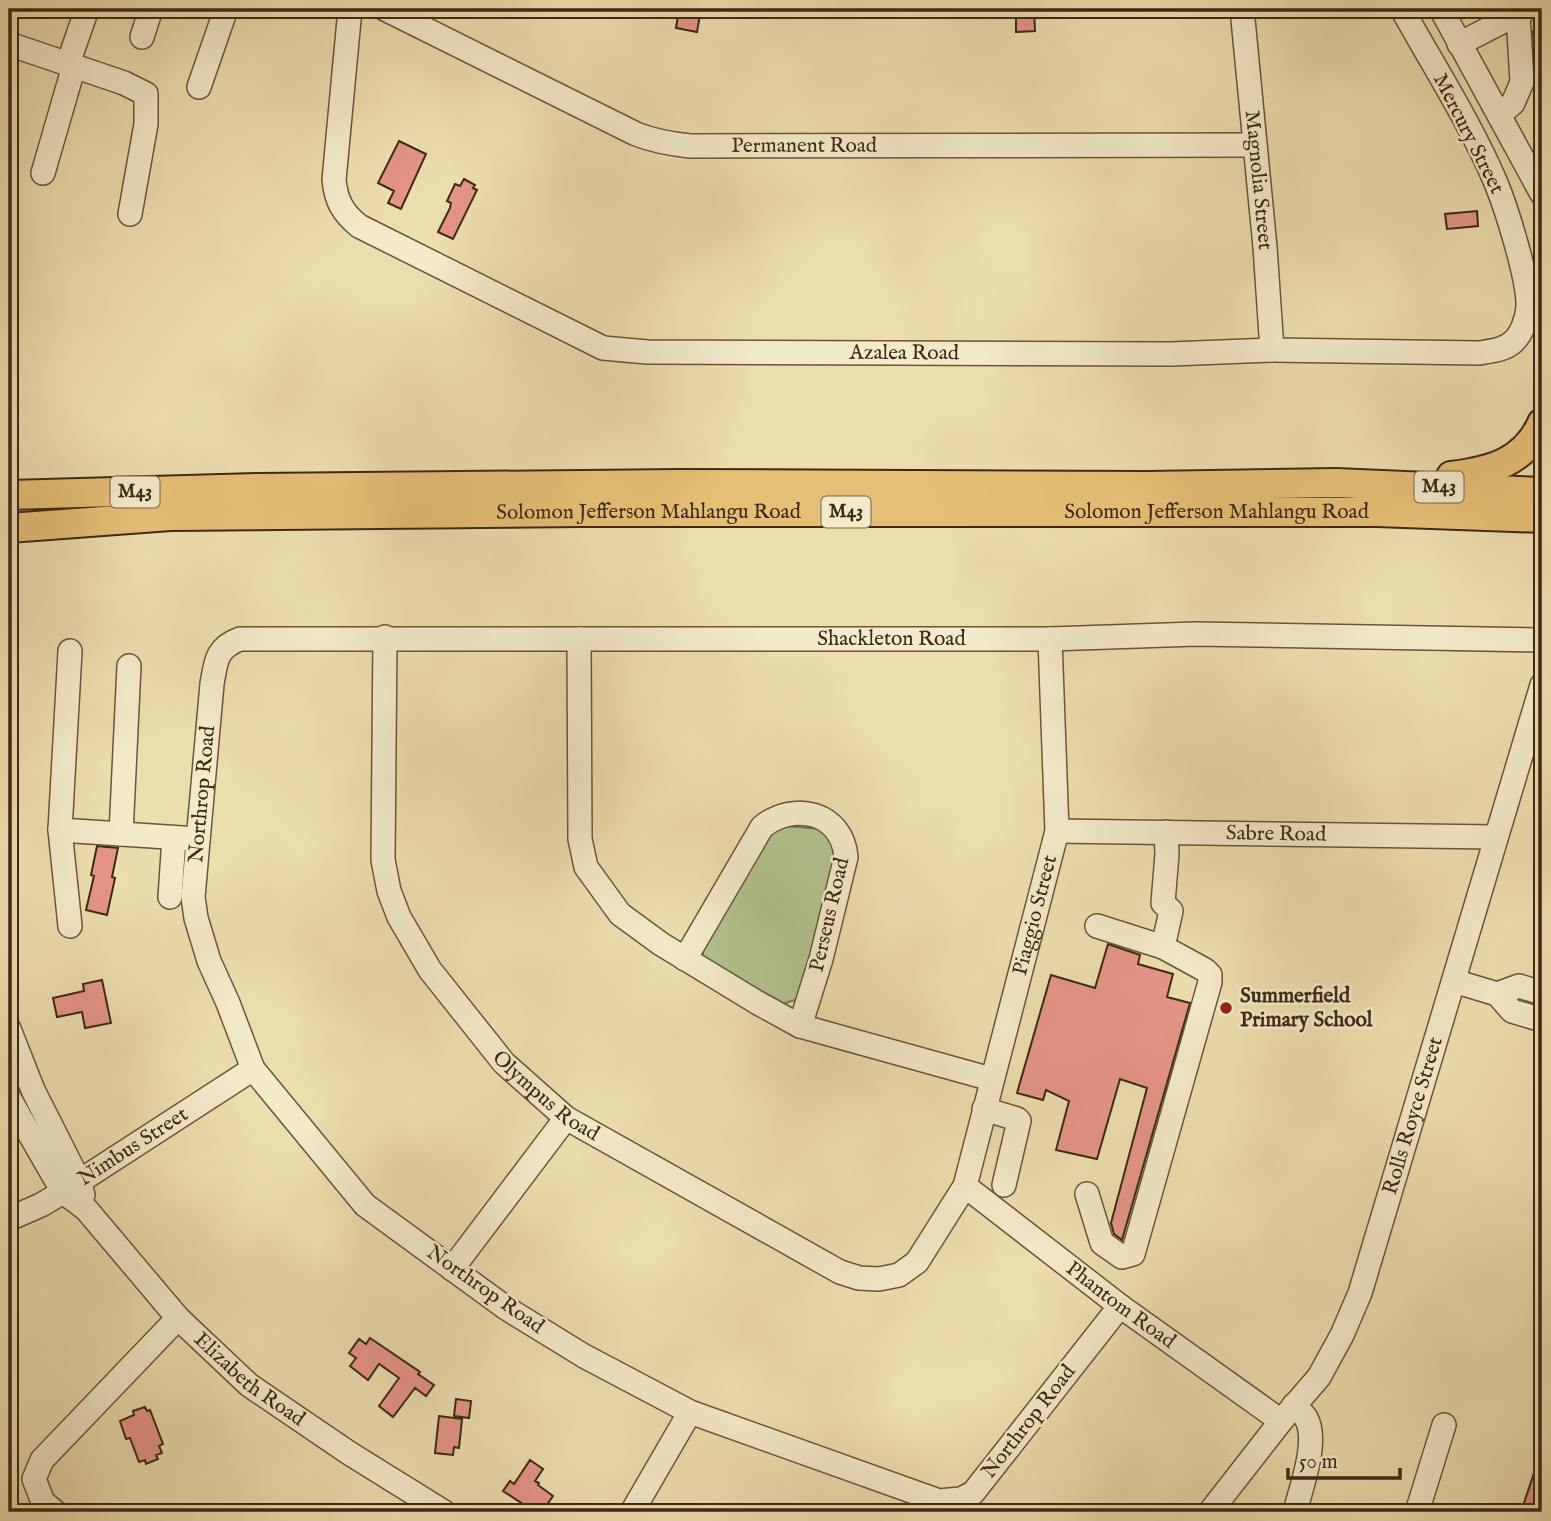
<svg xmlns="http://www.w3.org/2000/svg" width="1551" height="1521" font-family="'IM FELL English',serif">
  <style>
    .green { fill: #b2c28f; stroke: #777653; stroke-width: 2 }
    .building { fill: #e59588; stroke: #3c2917; stroke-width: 2 }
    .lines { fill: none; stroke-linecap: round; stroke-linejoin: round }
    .minor-casing { stroke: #68563d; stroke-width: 26 }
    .major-casing { stroke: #3c2917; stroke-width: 32 }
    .minor { stroke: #f3eaca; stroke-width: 23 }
    .major { stroke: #e6bf77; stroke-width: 28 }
    .poi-dot { fill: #8f2418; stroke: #f3eaca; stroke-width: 2.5 }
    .labels { text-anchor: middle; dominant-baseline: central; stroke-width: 5; stroke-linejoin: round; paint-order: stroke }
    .shield { fill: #f3eaca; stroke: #73634d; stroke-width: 2 }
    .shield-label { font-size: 19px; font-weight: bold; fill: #3c2917 }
    .street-label { font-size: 21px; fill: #3c2917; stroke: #f3eaca }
    .poi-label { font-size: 21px; font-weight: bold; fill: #3c2917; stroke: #f3eaca; text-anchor: start }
  </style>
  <rect width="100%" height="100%" fill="#eddeae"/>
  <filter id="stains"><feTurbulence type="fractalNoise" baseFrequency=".00286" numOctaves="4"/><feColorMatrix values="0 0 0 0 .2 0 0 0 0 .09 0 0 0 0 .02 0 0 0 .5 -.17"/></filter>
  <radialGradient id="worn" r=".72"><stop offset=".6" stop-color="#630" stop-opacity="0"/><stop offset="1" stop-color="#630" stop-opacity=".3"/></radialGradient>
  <path class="green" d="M784 826 823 829 837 853 803 989 798 999 783 1004 703 957V949L763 839Z"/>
  <path class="building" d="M679 9H701L697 32 676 28Z
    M1016 9H1034L1035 31 1016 32Z
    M1537 29 1542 40V79L1535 65 1533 31Z
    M399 141 426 154 401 209 388 203 394 191 378 183Z
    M464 179 475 185 473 188 477 190 453 239 438 232 450 208 451 203 447 201 455 184 460 186Z
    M1477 211 1478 226 1447 229 1445 214Z
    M97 846 118 848 112 877 115 878 107 915 86 910 94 876 91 875Z
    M1108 944 1140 955 1138 964 1173 974 1167 997 1190 1003 1122 1240 1114 1234 1111 1223 1147 1088 1120 1079 1097 1159 1056 1150 1069 1101 1046 1090 1043 1100 1017 1093 1051 975 1095 988Z
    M102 980 111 1023 85 1028 82 1012 57 1017 53 998 84 991 83 984Z
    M370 1338 420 1372 418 1374 434 1385 426 1396 415 1388 393 1417 379 1406 399 1378 379 1364 368 1380 350 1366 356 1358 349 1353 359 1339 366 1344Z
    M456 1399 471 1401 469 1418 454 1416Z
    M145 1407 147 1411 150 1410 163 1444 159 1446 162 1453 156 1455 158 1459 146 1464 145 1460 139 1462 130 1438 126 1439 120 1421 134 1415 133 1411Z
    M439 1416 462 1419 459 1448 454 1447 453 1455 435 1453Z
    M1540 1455H1542V1512H1521Z
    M530 1460 543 1469 535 1481 539 1483 538 1485 553 1496 542 1512H535L503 1491 510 1481 514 1484Z"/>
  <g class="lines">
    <defs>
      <g id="minor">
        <path id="s1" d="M350 9 334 180C336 201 343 213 359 226L603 348 647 352 1171 354 1272 350 1479 353C1491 351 1505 350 1514 341 1522 333 1527 319 1528 307 1529 280 1507 210 1496 183 1471 124 1433 65 1402 9"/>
        <path id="s2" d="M385 9 636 134C654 141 671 144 690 146L1254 145"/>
        <path id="s3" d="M1242 9 1265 247 1272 350"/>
        <path d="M1441 9 1542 194"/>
        <path d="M142 37 151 9"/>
        <path d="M9 44 124 83 146 94V124L130 214"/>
        <path d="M1459 44 1527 9"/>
        <path d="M71 55 87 9"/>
        <path d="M199 87 226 9"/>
        <path d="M1499 115 1513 103 1522 82 1518 14"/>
        <path d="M43 173 74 66"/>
        <path id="s4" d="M385 637 383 860 389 891 399 917 430 970 504 1063 566 1118 840 1272 859 1278 879 1279 899 1275 917 1262 965 1186 1057 831 1050 639"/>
        <path d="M579 639 580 839 586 867 620 914 661 944 758 1003 800 1026 991 1079"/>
        <path d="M70 651 60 830 198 839"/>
        <path d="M60 830 70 926"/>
        <path id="s5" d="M1057 831 1496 837"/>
        <path d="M121 834 129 666"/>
        <path d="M170 897 174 838"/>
        <path d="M1163 947 1171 911 1163 903 1167 854 1166 832"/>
        <path d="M685 959 762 827C794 801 842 812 846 857L821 959 800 1026"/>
        <path d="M1454 981 1497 994 1512 1011 1542 1020"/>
        <path d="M1497 994 1519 986 1542 993"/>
        <path d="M9 1029 33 1090 79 1181 83 1195"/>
        <path id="s6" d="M9 1098 63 1192 86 1209 178 1318 249 1385 349 1453 444 1512"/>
        <path d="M984 1109 1017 1119 1019 1121 1004 1185"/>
        <path id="s7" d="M965 1186 1120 1306 1281 1421"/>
        <path d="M1087 1194 1102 1243 1122 1257 1133 1254 1210 982V975L1205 970 1163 947 1097 926"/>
        <path id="s8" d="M9 1219 41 1205 63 1192 253 1069"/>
        <path d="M452 1269 566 1118"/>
        <path id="s9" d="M1120 1306 973 1493 961 1499 939 1501 690 1412 584 1356 506 1308 365 1205 253 1069 228 1003 209 961 196 918 193 897 212 684C216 661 216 648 240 639H1050L1196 634 1542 640"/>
        <path d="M1294 1405C1297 1409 1303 1413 1306 1418 1319 1441 1301 1487 1295 1512"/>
        <path d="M55 1512 43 1502 34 1479 42 1460 178 1318"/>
        <path d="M632 1512 690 1412"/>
        <path id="s10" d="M1210 1512 1281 1421 1319 1377 1342 1335 1360 1293 1542 685"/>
        <path d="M1417 1512 1444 1425"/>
      </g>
      <g id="major">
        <path d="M1451 476C1491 471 1525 462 1542 423"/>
        <path d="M9 495 257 488 680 484 1148 486 1336 483 1542 492"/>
        <path id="s11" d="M9 528 170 516 581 512H1377L1542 518"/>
      </g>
    </defs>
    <use href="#minor" class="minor-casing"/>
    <use href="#major" class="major-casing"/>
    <use href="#minor" class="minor"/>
    <use href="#major" class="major"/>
  </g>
  <circle class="poi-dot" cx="1226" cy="1008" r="7"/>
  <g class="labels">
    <g class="shield">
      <rect x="1414.5" y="471.5" width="49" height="31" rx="5"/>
      <rect x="110.5" y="476.5" width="49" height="31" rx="5"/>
      <rect x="821.5" y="496.5" width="49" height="31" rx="5"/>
    </g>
    <g class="shield-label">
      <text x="1439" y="487">M43</text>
      <text x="135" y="492">M43</text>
      <text x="846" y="512">M43</text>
    </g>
    <g class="street-label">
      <text transform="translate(1468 134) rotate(63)">Mercury Street</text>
      <text stroke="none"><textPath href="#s2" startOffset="450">Permanent Road</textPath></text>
      <text stroke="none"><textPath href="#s3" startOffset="172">Magnolia Street</textPath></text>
      <text stroke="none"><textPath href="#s1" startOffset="800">Azalea Road</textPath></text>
      <text stroke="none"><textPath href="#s11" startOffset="1208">Solomon Jefferson Mahlangu Road</textPath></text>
      <text stroke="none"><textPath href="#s11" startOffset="640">Solomon Jefferson Mahlangu Road</textPath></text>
      <text stroke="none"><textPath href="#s9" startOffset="2205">Shackleton Road</textPath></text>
      <text stroke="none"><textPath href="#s9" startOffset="1386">Northrop Road</textPath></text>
      <text stroke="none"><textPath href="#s5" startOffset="219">Sabre Road</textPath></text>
      <text transform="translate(830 915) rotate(-77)">Perseus Road</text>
      <text stroke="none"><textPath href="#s4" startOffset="1312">Piaggio Street</textPath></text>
      <text stroke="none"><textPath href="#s4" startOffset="516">Olympus Road</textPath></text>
      <text stroke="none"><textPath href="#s10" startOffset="452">Rolls Royce Street</textPath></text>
      <text stroke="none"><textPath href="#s8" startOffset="144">Nimbus Street</textPath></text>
      <text transform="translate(485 1290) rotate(35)">Northrop Road</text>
      <text stroke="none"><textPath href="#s7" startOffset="196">Phantom Road</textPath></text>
      <text stroke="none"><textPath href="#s6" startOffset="374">Elizabeth Road</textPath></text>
      <text transform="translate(1029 1422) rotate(-52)">Northrop Road</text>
    </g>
    <g class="poi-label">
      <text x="1240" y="996">Summerfield<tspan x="1240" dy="24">Primary School</tspan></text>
    </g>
  </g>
  <rect width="1551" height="1521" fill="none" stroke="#eddeae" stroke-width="35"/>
  <rect x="10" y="10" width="1530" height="1500" fill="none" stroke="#3c2917" stroke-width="3.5"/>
  <rect x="18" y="18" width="1516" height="1486" fill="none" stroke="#3c2917" stroke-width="2"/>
  <path d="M1288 1468v10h112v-10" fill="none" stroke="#3c2917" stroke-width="3.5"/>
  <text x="1299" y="1468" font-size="21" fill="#3c2917" stroke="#f3eaca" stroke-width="5" paint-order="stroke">50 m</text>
  <rect width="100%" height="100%" filter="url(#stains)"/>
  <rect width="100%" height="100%" fill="url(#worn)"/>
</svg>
